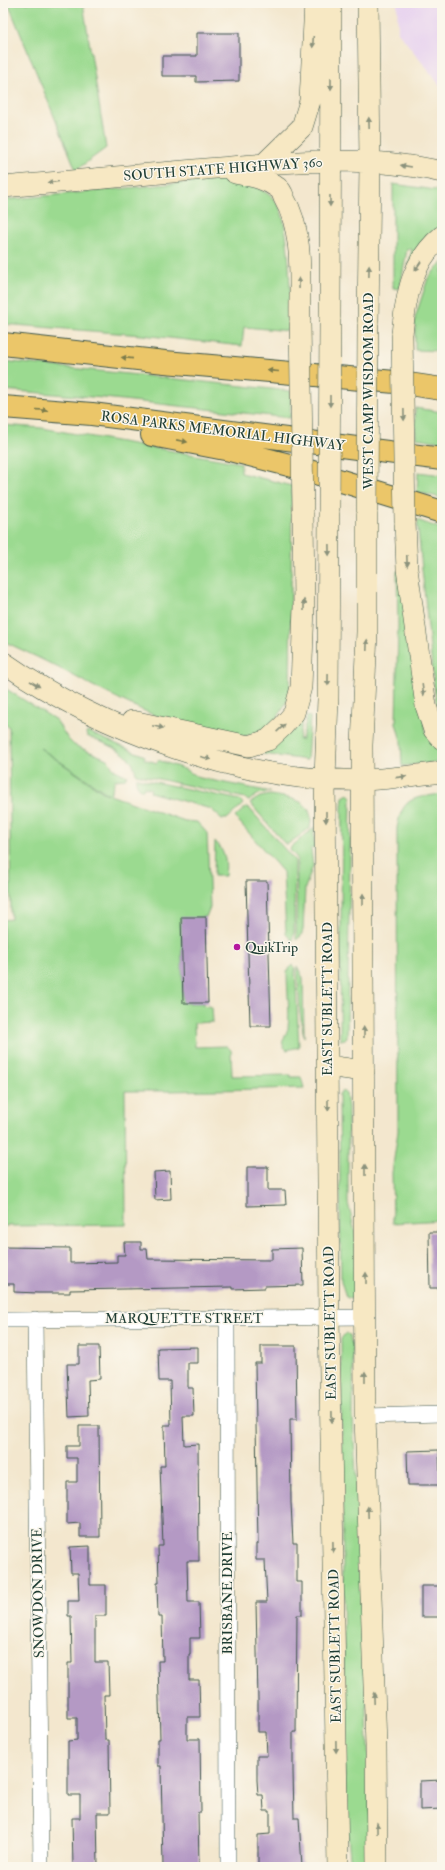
<svg xmlns="http://www.w3.org/2000/svg" width="445" height="1870" font-family="'IM FELL Double Pica',serif">
  <style>
    .built { fill: #e7d2ef }
    .green { fill: #9bda90; stroke: #5d8c62; fill-rule: evenodd }
    .building { fill: #b499c4 }
    .lines { fill: none; stroke-linecap: round; stroke-linejoin: round }
    .street-casing { stroke: #3f564b; stroke-width: 16 }
    .secondary-casing { stroke: #3f564b; stroke-width: 22 }
    .highway-casing { stroke: #3f564b; stroke-width: 24 }
    .street { stroke: #fff; stroke-width: 15 }
    .secondary { stroke: #f7e8c3; stroke-width: 21 }
    .highway { stroke: #ebc669; stroke-width: 22 }
    .secondary-bridge-casing { stroke: #3f564b; stroke-width: 22; stroke-linecap: butt }
    .secondary-bridge { stroke: #f7e8c3; stroke-width: 21 }
    .oneway { fill: #8b927c }
    .oneway2 { fill: #7b7b4c }
    .poi-dot { fill: #b5179e; stroke: #fbf7ec; stroke-width: 1.5 }
    .labels { text-anchor: middle; dominant-baseline: central; stroke-width: 3; stroke-linejoin: round; paint-order: stroke }
    .street-label { font-size: 14px; fill: #1f3d34; stroke: #fbf7ec }
    .poi-label { font-size: 14px; fill: #1f3d34; stroke: #fbf7ec; text-anchor: start }
  </style>
  <rect width="100%" height="100%" fill="#fbf7ec"/>
  <filter id="ink" filterUnits="userSpaceOnUse"><feTurbulence type="fractalNoise" baseFrequency=".025" numOctaves="2"/><feDisplacementMap in="SourceGraphic" scale="8" xChannelSelector="R" yChannelSelector="G"/><feConvolveMatrix kernelMatrix="1 2 1 2 8 2 1 2 1" color-interpolation-filters="sRGB"/></filter>
  <filter id="wash" filterUnits="userSpaceOnUse"><feTurbulence type="fractalNoise" baseFrequency=".012" numOctaves="4" result="noise"/><feDisplacementMap in="SourceGraphic" scale="16" xChannelSelector="R" yChannelSelector="G"/><feGaussianBlur stdDeviation="0.9" result="paint"/><feColorMatrix in="noise" values="0 0 0 0 0 0 0 0 0 0 0 0 0 0 0 0 0 1.4 0 .05"/><feComposite in="paint" operator="in"/></filter>
  <g filter="url(#wash)">
    <rect width="100%" height="100%" fill="#f3e7ce"/>
    <path class="built" d="M397 3H442V88L398 32Z"/>
    <path class="green" d="M8 3H83L106 148 76 170Z
      M232 178C248 184 267 189 277 203 291 221 290 305 291 331L244 327 242 346 142 335 3 324V200Z
      M393 184 442 191V230L408 266 412 249H407L400 289 393 288Z
      M442 262V351L415 350V318L428 278Z
      M3 361 291 391 290 418 104 398 3 390Z
      M415 408 442 412V442L416 438Z
      M3 425 42 428 241 463V473L292 486 290 694C280 716 274 728 250 735 202 749 91 684 47 662 33 655 18 648 3 641Z
      M418 472 442 475V498L417 492Z
      M417 520 442 529V717L437 705 434 686Z
      M397 571H400L426 732 442 751V762L402 766 401 741 396 723 398 625Z
      M3 687 56 720 68 739 74 745 107 759 115 770 127 776 124 779 115 780 110 795 185 821 197 822 207 833 210 907 206 917 181 918 183 1003H203V1005L212 1007 213 1022 194 1023 195 1047 227 1046 231 1050 232 1076 291 1075V1077H301L304 1088 172 1091H125L126 1225 3 1226V920L11 919 9 727 3 723ZM40 748 108 794 103 792Z
      M304 713 299 740 302 739 307 716 310 717 307 760 263 754Z
      M88 732 145 756 144 759 157 763 158 760 184 769 200 778 271 792 259 794 248 801 245 798 136 774C132 750 106 745 87 736L86 733Z
      M136 778 240 800 243 804 227 819H222L211 809 150 792 151 789 144 787 143 790C138 788 135 783 136 778Z
      M348 794 351 797 347 1037 345 1039 340 1040 342 806 343 797Z
      M442 794V1220L393 1223 392 1173 398 1131 397 828C403 796 413 798 442 794Z
      M270 795C290 798 316 799 310 828L288 844H285L250 803 260 797Z
      M246 807 249 808 295 861 294 933 292 941 286 934 283 872 235 817Z
      M314 828V848L311 849 313 866 305 888 303 930 301 936 296 940 297 858 290 850 291 847Z
      M215 841C225 852 227 861 225 876H214Z
      M292 965 295 968 299 1047 287 1050C277 1042 287 1037 288 1028 290 1010 287 990 287 972Z
      M297 966 303 978 304 1037 300 1013Z
      M343 1091 346 1094 348 1107V1203L357 1240 356 1295 351 1299 346 1297 341 1281 339 1094Z
      M347 1334 350 1335C355 1361 353 1388 353 1415 354 1453 357 1491 361 1529L372 1867H351L345 1806 341 1339 344 1335Z"/>
    <g id="blocks">
      <path class="building" d="M197 33H239V81L196 82V76H162V56H197Z
        M246 881H267L271 1026H250Z
        M181 917H206L208 1003H183Z
        M247 1167H268V1190H285L286 1205 247 1206Z
        M170 1171 171 1199 155 1200 154 1172Z
        M429 1232H442V1288H430Z
        M124 1242H141V1249H147L148 1259 272 1260V1249L302 1248 303 1285 265 1286V1288L232 1289V1287L70 1290V1293H38L14 1292V1284H3V1247L70 1248V1263L117 1262V1255H125Z
        M79 1346H99L100 1379 88 1380 89 1416 69 1417 67 1364H79Z
        M261 1346H296L297 1419H290L291 1503 293 1543H297V1582H302V1615H297L296 1732H293V1771L294 1818H299L302 1867H258V1835L270 1834V1811H264L263 1795H258L257 1780V1756H267L266 1732H258V1700L256 1602H267L265 1560H256V1544H258L255 1363H261Z
        M198 1347V1363H188V1388H193L194 1416H183L184 1445 198 1444 199 1561H187L188 1602H199L200 1638H190V1655H189V1680H199L200 1717H187V1739H200L201 1812H198L199 1867H163L161 1766H158V1739H160L158 1661H163L162 1617H158L157 1583H159L158 1546H163L160 1466H165L164 1425H171L170 1381H159L158 1348Z
        M79 1426H99L100 1537H80V1523L67 1524V1482H77V1458H67V1446H79Z
        M439 1450 440 1485H408L407 1451Z
        M90 1546V1585H106V1616H95V1662H108L109 1695H104L105 1740H109L110 1813H97L98 1867H73L72 1818H80V1795H68V1741L77 1740V1718H68V1663H72L71 1616H68V1601H79L78 1573H71L70 1547Z
        M421 1586H442V1617H421Z
        M442 1780V1809L420 1810V1781Z"/>
    </g>
  </g>
  <g filter="url(#ink)">
    <use href="#blocks" fill-opacity="0" stroke="#3f564b" stroke-width="1"/>
    <g class="lines">
      <defs>
        <path id="street" d="M227 1318 228 1867
          M35 1319 41 1867
          M3 1320 366 1317
          M365 1416 442 1414"/>
        <path id="secondary" d="M368 3 370 162 368 324
          M264 164 302 127 310 101 315 3
          M235 173C250 176 265 178 278 188 281 190 283 195 284 198 305 234 299 282 300 322
          M3 187C71 181 138 175 206 169 284 162 365 154 442 172
          M330 320 331 3
          M402 334C406 296 411 262 442 236
          M329 511 328 699 325 778 329 1317 338 1867
          M367 512V632L362 745 365 1416 376 1746 377 1867
          M405 522 407 569 426 706 434 730 442 739
          M3 662C100 730 244 784 364 780 390 779 416 775 442 772
          M132 721 249 746 268 740 283 726 294 713 301 687 304 607 303 511
          M327 1066 364 1071"/>
        <path id="highway" d="M3 344 165 362 395 382 442 389
          M3 407 92 414 442 459
          M152 435 230 450 293 466 442 512"/>
      </defs>
      <use href="#street" class="street-casing"/>
      <use href="#secondary" class="secondary-casing"/>
      <use href="#highway" class="highway-casing"/>
      <use href="#street" class="street"/>
      <use href="#secondary" class="secondary"/>
      <use href="#highway" class="highway"/>
      <defs>
        <path id="secondary-bridge" d="M300 322 303 511
          M402 334 405 522
          M329 511 330 320
          M367 512 368 324"/>
      </defs>
      <use href="#secondary-bridge" class="secondary-bridge-casing"/>
      <use href="#secondary-bridge" class="secondary-bridge"/>
    </g>
    <defs><path id="oneway-solid" d="M-6-.8H1V-3.2L6.5 0L1 3.2V.8H-6Z"/></defs>
    <g class="oneway">
      <use href="#oneway-solid" transform="translate(313 42) rotate(93)"/>
      <use href="#oneway-solid" transform="translate(331 84) rotate(90)"/>
      <use href="#oneway-solid" transform="translate(369 123) rotate(-92)"/>
      <use href="#oneway-solid" transform="translate(406 166) rotate(-171)"/>
      <use href="#oneway-solid" transform="translate(53 182) rotate(175)"/>
      <use href="#oneway-solid" transform="translate(330 201) rotate(90)"/>
      <use href="#oneway-solid" transform="translate(418 266) rotate(124)"/>
      <use href="#oneway-solid" transform="translate(369 271) rotate(-89)"/>
      <use href="#oneway-solid" transform="translate(299 283) rotate(-91)"/>
      <use href="#oneway-solid" transform="translate(330 401) rotate(90)"/>
      <use href="#oneway-solid" transform="translate(404 415) rotate(89)"/>
      <use href="#oneway-solid" transform="translate(329 550) rotate(89)"/>
      <use href="#oneway-solid" transform="translate(407 561) rotate(88)"/>
      <use href="#oneway-solid" transform="translate(304 605) rotate(-90)"/>
      <use href="#oneway-solid" transform="translate(367 645) rotate(-88)"/>
      <use href="#oneway-solid" transform="translate(328 680) rotate(91)"/>
      <use href="#oneway-solid" transform="translate(35 684) rotate(31)"/>
      <use href="#oneway-solid" transform="translate(423 690) rotate(82)"/>
      <use href="#oneway-solid" transform="translate(158 727) rotate(12)"/>
      <use href="#oneway-solid" transform="translate(281 728) rotate(-43)"/>
      <use href="#oneway-solid" transform="translate(206 758) rotate(15)"/>
      <use href="#oneway-solid" transform="translate(401 777) rotate(-6)"/>
      <use href="#oneway-solid" transform="translate(326 817) rotate(90)"/>
      <use href="#oneway-solid" transform="translate(363 899) rotate(-90)"/>
      <use href="#oneway-solid" transform="translate(364 1032) rotate(-90)"/>
      <use href="#oneway-solid" transform="translate(328 1105) rotate(90)"/>
      <use href="#oneway-solid" transform="translate(365 1170) rotate(-90)"/>
      <use href="#oneway-solid" transform="translate(366 1278) rotate(-90)"/>
      <use href="#oneway-solid" transform="translate(365 1377) rotate(-90)"/>
      <use href="#oneway-solid" transform="translate(332 1417) rotate(89)"/>
      <use href="#oneway-solid" transform="translate(368 1512) rotate(-92)"/>
      <use href="#oneway-solid" transform="translate(333 1547) rotate(89)"/>
      <use href="#oneway-solid" transform="translate(374 1698) rotate(-92)"/>
      <use href="#oneway-solid" transform="translate(336 1747) rotate(89)"/>
      <use href="#oneway-solid" transform="translate(377 1828) rotate(-91)"/>
    </g>
    <g class="oneway2">
      <use href="#oneway-solid" transform="translate(127 358) rotate(-174)"/>
      <use href="#oneway-solid" transform="translate(273 371) rotate(-175)"/>
      <use href="#oneway-solid" transform="translate(42 410) rotate(4)"/>
      <use href="#oneway-solid" transform="translate(182 441) rotate(11)"/>
    </g>
  </g>
  <circle class="poi-dot" cx="237" cy="947" r="4"/>
  <g class="labels">
    <g class="street-label">
      <text transform="translate(223 169) rotate(-4)">SOUTH STATE HIGHWAY 360</text>
      <text transform="translate(368 391) rotate(-90)">WEST CAMP WISDOM ROAD</text>
      <text transform="translate(223 431) rotate(7)">ROSA PARKS MEMORIAL HIGHWAY</text>
      <text transform="translate(327 999) rotate(-90)">EAST SUBLETT ROAD</text>
      <text x="184" y="1318">MARQUETTE STREET</text>
      <text transform="translate(330 1323) rotate(-91)">EAST SUBLETT ROAD</text>
      <text transform="translate(38 1593) rotate(-91)">SNOWDON DRIVE</text>
      <text transform="translate(227 1593) rotate(-90)">BRISBANE DRIVE</text>
      <text transform="translate(335 1646) rotate(-91)">EAST SUBLETT ROAD</text>
    </g>
    <g class="poi-label">
      <text x="245" y="947">QuikTrip</text>
    </g>
  </g>
  <rect width="445" height="1870" fill="none" stroke="#fbf7ec" stroke-width="16"/>
</svg>
